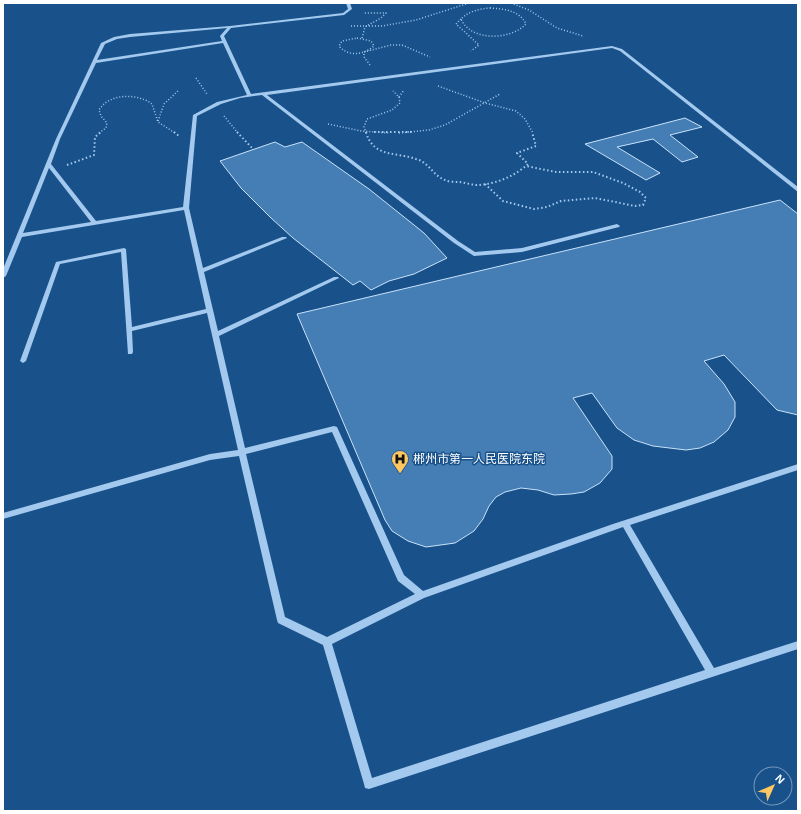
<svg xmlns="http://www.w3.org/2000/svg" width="801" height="814" font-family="Arial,'Noto Sans SC',sans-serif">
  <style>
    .building { fill: #457eb5; stroke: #c9e2fa }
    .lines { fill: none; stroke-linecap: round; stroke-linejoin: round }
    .path-far1 { stroke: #a3c9ee; stroke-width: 1.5; stroke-dasharray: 1 2; stroke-linecap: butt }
    .path { stroke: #a3c9ee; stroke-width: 2; stroke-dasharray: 1.5 2.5; stroke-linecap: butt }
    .minor { fill: #a3c9ee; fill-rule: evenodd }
    .labels { text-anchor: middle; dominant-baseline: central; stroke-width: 3; stroke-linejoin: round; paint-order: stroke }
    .poi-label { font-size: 12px; fill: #fff; stroke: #19528b; text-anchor: start }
  </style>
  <rect width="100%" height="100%" fill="#19528b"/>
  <path class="building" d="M685 118 702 127 670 135 698 157 682 162 653 139 617 147 660 173 646 180 585 144Z
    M275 142 285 147 302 142 369 189 424 233 447 258 414 274 389 281 371 290 360 281 353 285 293 238 270 217 241 188 220 161Z
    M780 200 798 214V415L777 410 724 355 704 361 724 384 735 402V417L728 430 714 442 700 448 686 450 653 446 634 440 617 428 592 393 573 398 612 456V469L600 483 584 492 571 494 554 495 538 490 521 488 505 492 496 497 489 506 483 519 474 531 455 543 426 547 408 541 392 531 385 520 297 314Z"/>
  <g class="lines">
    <path class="path-far1" d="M511 3 529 10 557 28 583 36
      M490 8C504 9 519 10 526 24 511 40 471 42 461 19 469 11 479 9 490 8Z
      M461 19 456 24 479 45 471 51
      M351 26H382L416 20 469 3
      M357 38 371 41 374 46C364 55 348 57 339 46L342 41Z
      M362 38 365 27 381 18 386 13H364
      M370 65 364 57V52L391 45H402L430 57
      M196 78 207 94
      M438 86 485 103 516 111 525 119 533 133
      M399 97 404 90
      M224 116 238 133
      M158 121 164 104 178 91
      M328 124 361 131 390 133
      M99 133 106 128 107 123 101 116 99 110C109 93 138 93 152 104L158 122 175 133
      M366 133 364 127 367 119 392 110 400 103 399 97 393 91
      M399 133 429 130 445 125 500 94"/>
    <path class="path" d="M174 132 179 136
      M237 132 253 149
      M366 132C373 158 397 152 416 159 429 162 432 175 445 180 449 182 455 182 460 182 466 183 472 185 478 185 496 184 515 176 528 164L517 153 536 146 532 132
      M374 132H413
      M67 165 94 155 95 137 101 132
      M485 184 503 201 534 209 547 207 561 201 595 198 635 206 643 205 646 198 640 192 623 183 593 172H556L526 166"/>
    <path class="minor" d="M346 3H350L352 9 344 15 231 28 224 36 251 94 612 46 622 49 798 187V192L620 51 612 48 267 95 458 241 475 252 522 248 617 224 620 226 619 227 522 252 474 256 454 243 262 95 240 98 221 104 197 116 189 208 203 268 282 237H286L287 238 204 272 218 331 334 277H338L339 278 219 336 245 448 334 426 337 427 404 575 423 591 613 524 798 464V470L630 525 714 668 798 641V649L369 789 365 788 364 784 323 645 278 623 277 620 239 456 210 460 3 519V513L210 454 238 450 207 313 132 331 133 352 132 354H128L121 252 60 264 26 361 23 363 20 361 56 262 124 248 126 249 132 327 206 309 184 210 22 237 6 276 3 278V269L56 139 101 43 114 37 130 34 230 26 343 13 348 9ZM227 28 220 36 222 41 97 60 105 44 117 39 130 37ZM223 43 247 95 217 102 193 115 183 207 96 221 51 164 60 139 96 63ZM49 168 91 222 23 233ZM332 432 398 581 415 594 327 637 285 617 246 454ZM623 527 705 670 372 778 332 644 424 598Z"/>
  </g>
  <defs>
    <symbol id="hospital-pin" viewBox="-11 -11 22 30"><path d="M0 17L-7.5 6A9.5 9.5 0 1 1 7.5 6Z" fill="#ffc760" stroke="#19528b"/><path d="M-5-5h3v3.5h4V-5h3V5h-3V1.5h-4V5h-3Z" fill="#111"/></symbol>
  </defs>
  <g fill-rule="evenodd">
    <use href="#hospital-pin" x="390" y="449" width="20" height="27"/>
  </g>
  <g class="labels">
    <g class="poi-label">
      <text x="413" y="459">郴州市第一人民医院东院</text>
    </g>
  </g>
  <rect width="801" height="814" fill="none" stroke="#ffffff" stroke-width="8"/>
  <g transform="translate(773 786) rotate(45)"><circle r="19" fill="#19528b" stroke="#7597b9"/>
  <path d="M0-3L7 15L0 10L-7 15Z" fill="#ffc760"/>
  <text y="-6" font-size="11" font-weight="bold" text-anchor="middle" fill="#ffffff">N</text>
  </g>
</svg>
